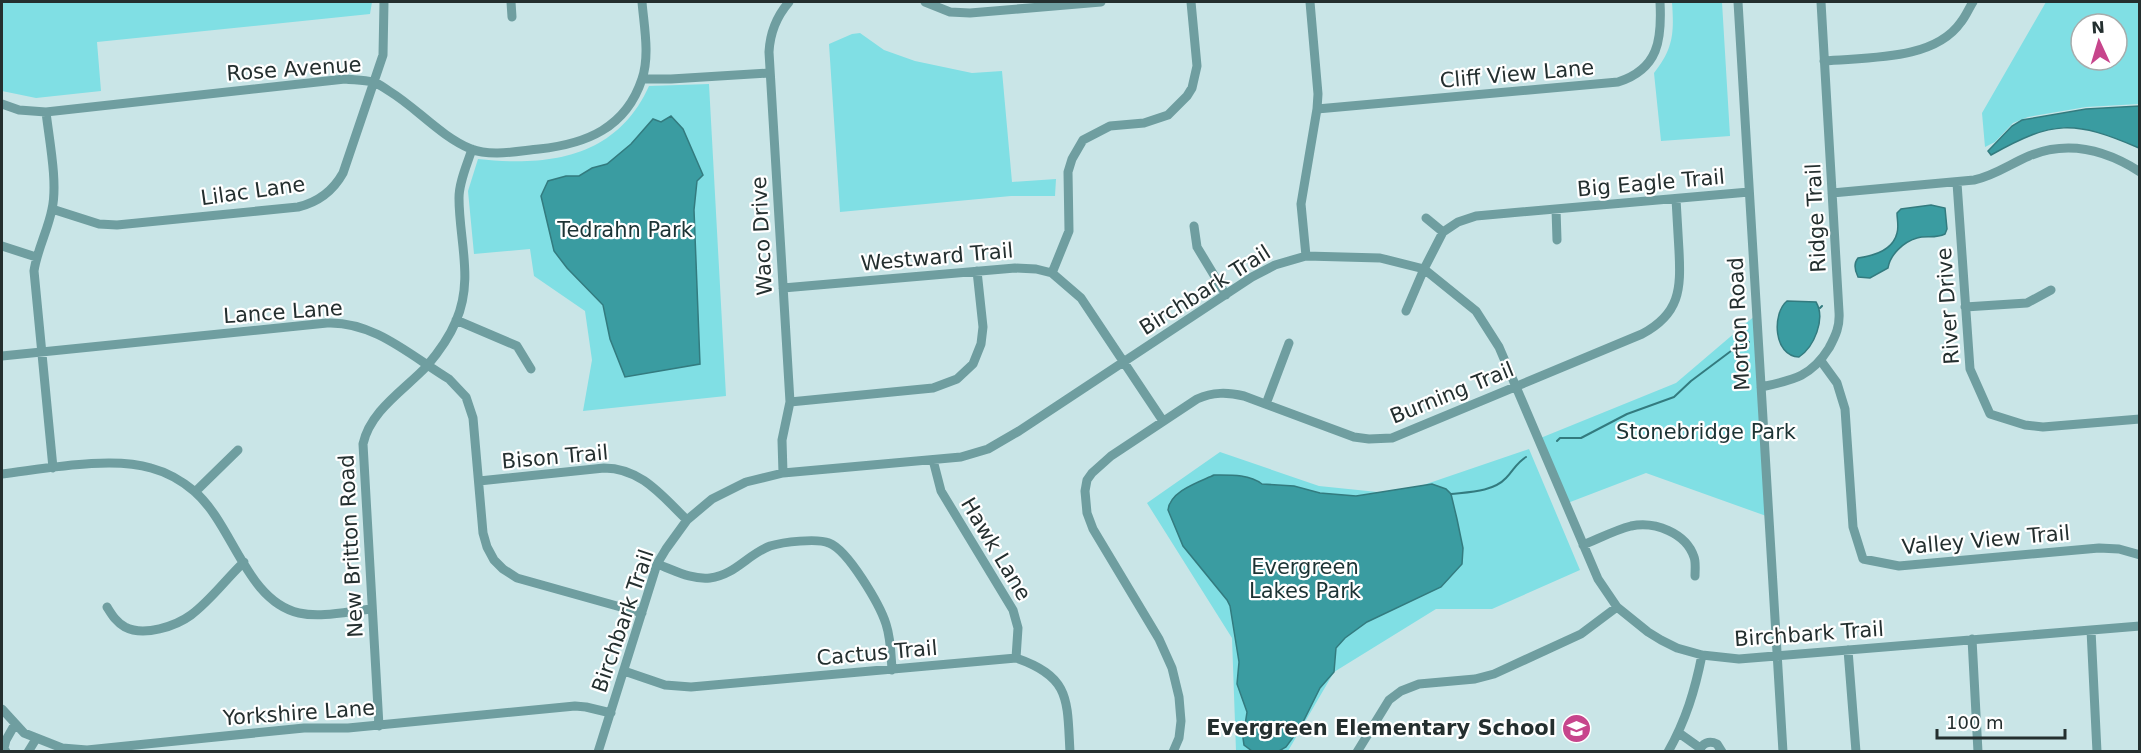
<svg xmlns="http://www.w3.org/2000/svg" width="2141" height="753" font-family="'DejaVu Sans',sans-serif">
  <style>
    .green { fill: #80dfe4; fill-rule: evenodd }
    .water { fill: #3a9ca1; stroke: #337b7f; stroke-width: 1.5 }
    .lines { fill: none; stroke-linecap: round; stroke-linejoin: round }
    .stream { stroke: #337b7f; stroke-width: 2 }
    .minor { stroke: #6f9ea0; stroke-width: 9 }
    .labels { text-anchor: middle; dominant-baseline: central; stroke-width: 4.5; stroke-linejoin: round; paint-order: stroke }
    .street-label { font-size: 21px; fill: #242f2f; stroke: #fff }
    .park-label { font-size: 21px; fill: #1c3334; stroke: #fff }
    .poi-label { font-size: 21px; font-weight: bold; fill: #242f2f; stroke: #fff; text-anchor: end }
  </style>
  <rect width="100%" height="100%" fill="#c9e5e7"/>
  <path class="green" d="M2 2H372L370 14 97 42 101 91 36 98 2 91Z
    M1672 2H1722L1730 136 1661 141 1654 73C1674 48 1674 32 1672 2Z
    M2046 2H2139V104L2086 107 2028 117 2013 123 1995 142 1985 147 1982 113ZM2081 24H2117V60H2081Z
    M860 33 884 50 915 61 972 73 1002 71 1012 182 1056 179 1055 196H1011L840 212 829 44 852 34Z
    M709 84 726 396 583 411 592 360 585 311 534 276 530 249 474 254 468 191 478 159C550 167 617 157 649 86Z
    M1757 314 1769 517 1646 473 1565 504 1538 439 1676 383Z
    M1529 449 1580 570 1492 609H1436L1334 672 1288 751H1236L1232 638 1147 503 1220 452 1319 486 1397 494Z"/>
  <path class="water" d="M2139 106V148C2074 120 2053 120 1991 155L1988 151 2012 126 2022 120 2086 109Z
    M671 116 683 129 703 175 697 181 694 210 700 364 625 377 610 339 603 305 567 268 554 251 541 196 548 181 566 176H579L592 168 607 164 631 144 653 119 661 122Z
    M1931 205 1945 208 1947 229 1945 234C1935 239 1926 235 1917 238 1903 242 1890 255 1888 268L1870 278 1858 277C1855 271 1853 264 1858 258 1873 256 1893 250 1897 233 1899 227 1897 219 1897 213L1901 209Z
    M1787 301 1816 302C1826 319 1814 347 1799 357 1773 356 1772 313 1787 301Z
    M1214 475C1230 475 1249 474 1262 484L1294 486 1320 493 1356 496 1432 484 1446 489 1451 494 1457 519 1463 548 1462 564 1441 587 1367 622 1345 638 1336 648 1334 672 1320 688 1300 728 1286 747 1279 751H1252L1244 745 1243 738 1247 712 1237 684 1239 662 1230 606 1227 600 1183 546 1168 510C1170 491 1199 482 1214 475Z"/>
  <g class="lines">
    <path class="stream" d="M1820 308 1822 306
      M1557 441 1560 438H1581L1627 414 1674 397 1691 381 1735 348 1749 342
      M1451 494C1468 492 1493 492 1506 478 1514 470 1516 463 1526 457"/>
    <path class="minor" d="M511 2 512 17
      M925 2 950 12 970 13 1101 2
      M1738 2 1783 752
      M1824 61C1867 57 1934 61 1961 22 1966 16 1969 8 1973 2
      M642 79H671L769 73
      M2 104 19 110 46 112 345 79C354 80 364 80 373 82 378 83 384 88 389 91 417 108 440 136 471 149 491 157 518 151 539 149 586 144 626 128 642 79 650 56 644 26 642 2
      M1317 109 1618 82C1659 69 1662 39 1660 2
      M46 112C49 139 58 183 52 209 48 230 37 250 34 271L53 468
      M1957 183 1970 369 1990 414 2025 425 2043 427 2140 419
      M1832 193 1974 180C1994 176 2010 164 2029 156 2068 140 2106 150 2140 172
      M52 209 99 224 117 225 298 207C319 202 333 191 343 173L383 55 384 2
      M1556 209 1557 240
      M1426 218 1443 232 1458 222 1476 216 1749 192
      M1194 226 1197 247 1226 295
      M2 246 36 257
      M1306 256 1301 204 1317 109 1318 94 1310 2
      M1052 273 1069 231 1068 172 1072 159 1083 140 1110 126 1144 123 1168 115 1187 96 1192 88 1197 66 1191 2
      M783 288 1015 268 1036 269 1052 273 1081 298 1163 421
      M1965 307 2027 303 2051 290
      M1406 311 1424 269 1443 232
      M456 320 517 346 531 369
      M2 356 327 323C374 321 411 356 449 379L466 397 473 418 483 533 487 547 494 560 503 569 517 578 642 613
      M1821 361 1837 383 1845 409 1853 527 1863 559 1899 566 2099 548 2119 549 2140 555
      M1761 387C1793 380 1811 377 1829 348 1836 335 1840 326 1839 312L1821 2
      M790 402 933 388 957 379 973 364 981 344 983 327 977 271
      M1266 404 1289 343
      M933 460 941 491 1013 610 1018 628 1016 658
      M783 473 782 440 790 402 769 52C770 33 776 17 789 2
      M2 474C44 469 111 456 151 468 166 472 182 481 194 491 233 524 246 601 299 613 322 618 349 611 372 609
      M479 481 604 468C641 468 662 496 687 520
      M195 492 238 450
      M1583 545C1598 539 1615 530 1631 526 1655 521 1686 533 1694 557 1696 562 1695 570 1695 576
      M657 564C674 570 691 580 710 578 735 575 748 554 770 546 783 542 817 538 829 543 848 550 880 605 886 624 891 639 891 655 892 670
      M107 607C112 615 116 622 125 627 144 637 176 626 191 615 211 600 226 579 244 562
      M2091 630 2097 752
      M1972 639 1978 752
      M1848 650 1856 752
      M624 671 665 685 691 687 1016 658C1071 677 1067 700 1070 752
      M2 709 24 733 62 748 87 750 304 728H348L575 706 586 707 611 713
      M379 726 363 444C370 411 404 390 426 367 438 353 449 338 456 321 474 280 459 240 459 198 459 182 467 165 472 149
      M1679 733 1700 748
      M6 752 4 748 6 740 15 724
      M28 752 36 739
      M598 752 657 564 666 549 687 520 712 499 746 482 783 473 961 457 988 449 1019 431 1252 277 1275 265 1306 256 1380 258 1424 269 1476 311 1499 347 1598 579 1617 607 1648 632 1661 640 1677 648 1702 655 1739 659 2140 626
      M1173 752 1179 738 1181 721 1179 697 1172 668 1159 639 1093 529 1087 513 1085 491 1087 480 1092 473 1111 456 1197 399C1213 392 1227 392 1244 396L1354 437 1369 439 1392 438 1642 334C1680 314 1681 289 1679 251 1678 233 1677 216 1676 199
      M1357 752 1389 700 1401 691 1419 684 1475 679 1494 674 1581 634 1617 607
      M1668 752C1686 720 1695 690 1702 655
      M1699 752C1702 743 1709 740 1717 744L1722 752"/>
  </g>
  <defs>
    <symbol id="school-disc" viewBox="-11 -11 22 22"><circle r="9.5" fill="#c7458c" stroke="#fff"/><path d="M0-5L7-2L0 1L-7-2ZM-4 1L0 2.5L4 1V4Q0 6-4 4Z" fill="#fff"/></symbol>
  </defs>
  <g fill-rule="evenodd">
    <use href="#school-disc" x="1560" y="712" width="33" height="33"/>
  </g>
  <g class="labels">
    <g class="street-label">
      <text transform="translate(294 69) rotate(-4)">Rose Avenue</text>
      <text transform="translate(1517 74) rotate(-5)">Cliff View Lane</text>
      <text transform="translate(1651 183) rotate(-5)">Big Eagle Trail</text>
      <text transform="translate(253 191) rotate(-8)">Lilac Lane</text>
      <text transform="translate(1816 218) rotate(-93)">Ridge Trail</text>
      <text transform="translate(762 236) rotate(-93)">Waco Drive</text>
      <text transform="translate(937 257) rotate(-5)">Westward Trail</text>
      <text transform="translate(1205 290) rotate(-32)">Birchbark Trail</text>
      <text transform="translate(1948 306) rotate(-94)">River Drive</text>
      <text transform="translate(283 312) rotate(-4)">Lance Lane</text>
      <text transform="translate(1739 324) rotate(-93)">Morton Road</text>
      <text transform="translate(1452 393) rotate(-22)">Burning Trail</text>
      <text transform="translate(555 457) rotate(-5)">Bison Trail</text>
      <text transform="translate(1986 540) rotate(-5)">Valley View Trail</text>
      <text transform="translate(351 546) rotate(-93)">New Britton Road</text>
      <text transform="translate(996 549) rotate(59)">Hawk Lane</text>
      <text transform="translate(623 621) rotate(-71)">Birchbark Trail</text>
      <text transform="translate(1809 634) rotate(-4)">Birchbark Trail</text>
      <text transform="translate(877 653) rotate(-5)">Cactus Trail</text>
      <text transform="translate(299 713) rotate(-4)">Yorkshire Lane</text>
    </g>
    <g class="park-label">
      <text x="625" y="230">Tedrahn Park</text>
      <text x="1706" y="432">Stonebridge Park</text>
      <text x="1305" y="567">Evergreen<tspan x="1305" dy="24">Lakes Park</tspan></text>
    </g>
    <g class="poi-label">
      <text x="1556" y="728">Evergreen Elementary School</text>
    </g>
  </g>
  <rect width="2141" height="753" fill="none" stroke="#242f2f" stroke-width="6"/>
  <g transform="translate(2099 42) rotate(356)"><circle r="28" fill="#ffffff" stroke="#a7acac" stroke-width="1.5"/>
  <path d="M0-4.5L10 22L0 15L-10 22Z" fill="#c7458c"/>
  <text y="-9" font-size="16" font-weight="bold" text-anchor="middle" fill="#242f2f">N</text>
  </g>
  <path d="M1937 729v9h128v-9" fill="none" stroke="#242f2f" stroke-width="3"/>
  <text x="1946" y="729" font-size="18" fill="#242f2f" stroke="#ffffff" stroke-width="4.5" paint-order="stroke">100 m</text>
</svg>
